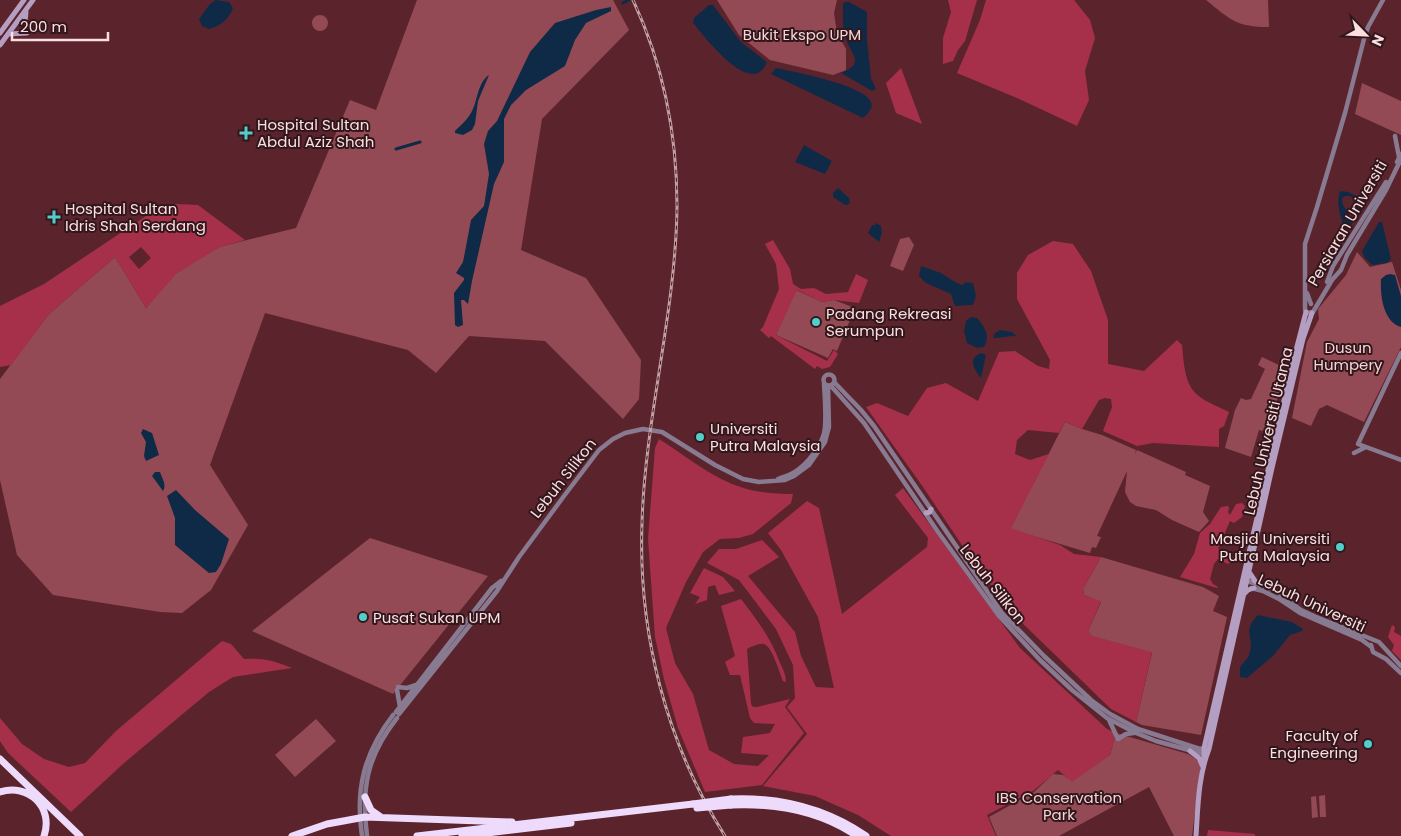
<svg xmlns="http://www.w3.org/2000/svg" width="1401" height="836" font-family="Poppins,sans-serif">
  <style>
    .green { fill: #944a55 }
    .forest { fill: #a6304a; fill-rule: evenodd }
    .water { fill: #0f2a46 }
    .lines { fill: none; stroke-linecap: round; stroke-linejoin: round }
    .canal { stroke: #0f2a46; stroke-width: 3 }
    .tertiary { stroke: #887a91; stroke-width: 4.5 }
    .secondary { stroke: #b49fc2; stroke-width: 5 }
    .motorway { stroke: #eedafb; stroke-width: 7 }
    .rail-casing { stroke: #c49ea3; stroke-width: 3 }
    .rail { stroke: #31171b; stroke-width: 1; stroke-dasharray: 4; stroke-linecap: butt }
    .motorway-bridge { stroke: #eedafb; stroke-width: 7 }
    .poi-dot { fill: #53cdc9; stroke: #31171b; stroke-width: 2 }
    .labels { text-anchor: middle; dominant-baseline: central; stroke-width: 4; stroke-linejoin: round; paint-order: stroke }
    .park-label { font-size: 15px; fill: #f4d4d6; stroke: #31171b }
    .poi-label { font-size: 15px; fill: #fcdee1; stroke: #31171b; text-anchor: start }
    .street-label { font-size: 15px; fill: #fcdee1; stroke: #31171b }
  </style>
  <rect width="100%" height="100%" fill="#5b242d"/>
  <path class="green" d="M417 0H613L629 30 542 119 521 250 586 278 641 360 639 399 623 419 545 341 469 336 436 373 408 350 265 313 210 465 248 525 211 590 182 613 160 612 53 595 17 555 0 480V379L49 314 115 257 146 308 175 274 219 247 296 228 350 100 376 110Z
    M717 0H837L834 13 837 33 846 49V70L833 75 770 60 739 35Z
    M1206 0H1268L1269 27C1236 27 1231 20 1206 0Z
    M312 23a8 8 0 1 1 16 0a8 8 0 1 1-16 0Z
    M1362 83 1401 101V135L1355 114Z
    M909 237 914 245 903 271 890 266 900 239Z
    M1357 252 1370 267 1392 262 1401 290V347L1364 422 1327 405 1319 409 1311 426 1292 418 1307 342 1319 319 1318 309 1346 275Z
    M796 290 822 302 834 300 855 308 837 351 833 349 828 358 776 335Z
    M1262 357 1285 368 1269 433 1259 430 1251 457 1225 448 1235 410 1241 398 1246 400 1251 399 1265 369 1258 365Z
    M1065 422 1082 429 1102 435 1136 450 1135 454 1137 450 1186 472 1185 475 1210 486 1203 512 1209 521 1199 532 1172 520 1156 510 1136 506 1130 502 1125 492 1127 471 1097 536 1101 537 1096 548 1092 547 1090 553 1010 529Z
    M370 538 488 576 393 694 252 631Z
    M1101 557 1203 587 1219 596 1213 611 1227 617 1201 735 1142 725 1136 722 1152 653 1091 636 1088 631 1101 602 1084 595 1083 589Z
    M316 719 336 741 295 777 275 755Z
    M1116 733 1188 754 1196 759 1201 765 1192 836H1174L1149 787 1059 836H997L989 817 1034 792 1053 774 1063 775 1072 781 1110 755Z
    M1325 795 1326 817H1320L1319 796Z
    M1316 796 1318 817 1312 818 1311 797Z"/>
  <path class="forest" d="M948 0H977L965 41 958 50 953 61 943 64V38L951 12Z
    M986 0H1074L1090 20 1095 38 1085 71 1089 100 1077 126 1017 98 957 73 980 20Z
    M901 68 922 124 896 113 886 83Z
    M176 204 198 205 245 240 219 247 176 274 146 308 115 257 49 314 11 365 0 367V306L44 284 158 208ZM141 247 151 258 139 269 129 257Z
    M773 240 790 269 793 284 801 289 814 288 826 294 848 292 856 274 868 280 859 303 834 300 822 302 797 290 776 335 827 361 834 350 838 354 830 367 822 369 817 366 815 369 771 336 769 338 760 330 763 327 779 289 776 264 765 244Z
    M1053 241 1073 244 1091 271 1108 320V364L1144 371 1177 340 1182 345C1184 363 1184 386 1200 397 1208 403 1220 407 1229 412L1224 426 1219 429V447L1153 443 1137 446 1103 431 1112 407 1111 399 1105 398 1099 400 1082 429 1065 422 1059 433 1028 430 1017 440 1015 454 1030 460 1049 454 1011 528 1060 545 1074 554 1101 557 1083 589 1084 595 1101 601 1088 631 1092 636 1152 652 1136 722 1111 709 1013 614 974 563 923 487 866 407 877 403 908 416 927 388 946 383 978 401 999 352 1015 351 1038 366 1049 369 1050 360 1017 299V273L1028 255Z
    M659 439C683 454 706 473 732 484 751 492 773 494 793 494L791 503 753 534 739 538 720 539 703 552 686 582 666 628 675 663 693 694 709 750 734 764 758 766 769 755 741 753 743 737 770 733 775 724 754 723 750 718 740 675H730L725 662 735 656 721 606 741 599C757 620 771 638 780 663 783 669 786 675 786 682L783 681C780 674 772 646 764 644 759 643 751 647 747 649L751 704 753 707H757L790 699 785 707 804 733 762 785 705 792 678 728 664 679 655 637 648 539 655 448Z
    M903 488 1020 648 1107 729 1116 733 1110 755 1072 782 1058 770 1033 791 987 815 996 836H891L858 815 815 796 763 786 807 734 787 707 795 698 793 665 776 629 739 580 707 563 719 549H736L762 540 779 557 748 576 795 632 801 656 816 687 834 688 818 617 781 550 768 533 807 501 819 508 842 614 927 547 928 538 895 495Z
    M1242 503 1245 506 1242 517 1234 523 1230 521 1218 549 1236 558 1228 564 1218 559 1214 564 1210 579 1213 584 1218 587 1217 588 1180 577 1194 554 1200 533 1210 524 1221 507 1228 506 1229 508 1228 512 1230 515 1236 504Z
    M704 568 723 577 735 591 719 595 715 585 708 587 707 600 695 604 700 597 690 593Z
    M1392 625 1395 627 1394 632 1401 636V660L1392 651 1394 645 1388 637Z
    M222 641 231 644 244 659C262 658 275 661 292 668L233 677 209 692 124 763 71 812 8 753 0 741V718L22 744 44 759 69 767 85 763 116 731Z
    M1208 830 1255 834V836H1207Z"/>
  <path class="water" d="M216 0 229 2 233 8C228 20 222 25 209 29L202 26 199 19 210 4Z
    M845 2H849L867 12V40L871 78 876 89 872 91 841 73C867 62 850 55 845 36 842 27 843 14 843 4Z
    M709 5H713L741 42 767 62C752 100 705 37 693 23L694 18Z
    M611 7V11L586 23 575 40 565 66 526 90 511 105 504 119V162L494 184 472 281 468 304 464 300H461L463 325 458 327 455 325 454 293 464 280V278L456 273 463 262 471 220 484 206 489 174 484 144 488 131 497 121 530 52 555 23 596 10Z
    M776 68C795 72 864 85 871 102 874 108 867 115 863 118L771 74Z
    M489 75 478 101 475 124 472 130 463 135 455 133V131C460 126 467 120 471 113 478 101 477 83 489 75Z
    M804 145 832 161 825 174 795 162Z
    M838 188 849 198 850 202 848 205H845L833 197V193Z
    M1340 191 1348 192 1367 201 1357 218 1353 207 1354 200 1350 196H1345L1342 199 1343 205 1353 221 1352 224 1348 228 1344 227C1340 214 1336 205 1340 191Z
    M1379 222H1382L1391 259 1387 263 1372 265 1364 257 1362 251Z
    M876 223 881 226 882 233 879 242 868 233 872 225H875Z
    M921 266 941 273 955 282 962 285 966 282 973 283 976 296 973 305 955 306 951 294 926 283 919 276Z
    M1390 274 1395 275 1401 296V327C1383 322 1380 295 1381 279L1386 275Z
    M971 317 977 318C984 326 991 336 984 347L977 348 967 343 964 331 966 321Z
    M1000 330 1012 332 1016 336C1008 336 1001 338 993 338L995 333Z
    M981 353 986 355 981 378C974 369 967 359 981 353Z
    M143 429 152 433 159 455 146 461 144 456 146 442 141 433Z
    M155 472H160C162 479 167 484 163 491L152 476Z
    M176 490 195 510 229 539 221 564 216 572 209 573 175 545V518L167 496Z
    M1258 615 1292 622 1303 629 1302 631 1290 635 1273 656 1247 678 1240 677V667C1242 664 1246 660 1248 657 1257 639 1240 632 1258 615Z"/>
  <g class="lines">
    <path class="canal" d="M623 3 629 0
      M396 149 420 142"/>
    <path class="tertiary" d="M1383 0 1368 27 1364 39 1345 113 1317 207 1305 244V310L1307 313 1313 312 1332 280 1341 270 1347 255 1386 190 1401 159
      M1395 136 1399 157
      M1397 162 1401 154
      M1327 282 1333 266 1386 182
      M1307 293 1311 304
      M1401 353 1358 444 1401 460
      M823.5 380a5.5 5.5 0 1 1 11 0a5.5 5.5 0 1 1-11 0Z
      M834 382 861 410 874 426 1002 613 1044 656 1091 700 1110 714 1138 729 1200 749 1204 748
      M831 386 864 423 938 532 999 616 1040 660 1072 690 1107 718 1136 733 1156 741 1203 754 1207 753
      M1354 453 1366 447
      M778 479C783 477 788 476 793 473 807 465 824 444 825 427 826 413 825 398 824 384
      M1244 580 1266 587 1278 593 1301 610 1314 616 1379 642 1401 666
      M1251 588 1263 591 1279 599 1300 613 1362 640 1370 646
      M1371 645 1373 652 1386 659 1401 673
      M398 687 407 688 416 685
      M397 690 400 707
      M396 712 492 588 501 581
      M399 714 497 591 519 557 564 496 599 450 613 439 625 433 643 429 662 432 715 465 743 479 759 482 785 480 794 476 809 465 825 442 829 427 828 386
      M1109 720 1118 739 1126 734 1134 733
      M362 836C355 789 364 753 393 715
      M367 836C361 788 367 756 397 718"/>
    <path class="secondary" d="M26 12 25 22 27 26
      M0 33 24 0
      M8 34 27 33
      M0 45 33 0
      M926 513 930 512 931 509
      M1249 572 1255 581 1260 585
      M1244 594 1248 590 1254 588
      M1190 751 1199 758 1203 767
      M1204 760V748L1292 366 1306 312
      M1196 836C1198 807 1198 777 1209 749L1272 468 1303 339 1312 313"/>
    <path class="motorway" d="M0 759 80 836
      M0 792C28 783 54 807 44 836
      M365 797 371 810 381 817
      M731 799C781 797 825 808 866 836
      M731 805C776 803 820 811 857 836
      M292 836 327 824 365 817 512 822
      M417 836 693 804
      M462 836 571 823"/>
    <defs>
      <path id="rail" d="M633 0C663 64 677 135 677 206 676 312 645 417 642 523 638 633 666 743 725 836"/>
    </defs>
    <use href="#rail" class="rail-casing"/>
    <use href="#rail" class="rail"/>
    <path class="motorway-bridge" d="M693 804 731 799
      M697 808 731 805"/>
  </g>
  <g class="poi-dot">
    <path d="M243.5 125.5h5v5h5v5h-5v5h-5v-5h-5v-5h5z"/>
    <path d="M51.5 209.5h5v5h5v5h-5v5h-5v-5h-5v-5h5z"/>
    <circle cx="816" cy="322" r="5"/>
    <circle cx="700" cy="437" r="5"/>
    <circle cx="1340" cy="547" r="5"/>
    <circle cx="363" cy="617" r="5"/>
    <circle cx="1368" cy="744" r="5"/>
  </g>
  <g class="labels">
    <g class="park-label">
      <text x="802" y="34">Bukit Ekspo UPM</text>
      <text x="1348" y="347">Dusun<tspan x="1348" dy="17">Humpery</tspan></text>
      <text x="1059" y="797">IBS Conservation<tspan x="1059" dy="17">Park</tspan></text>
    </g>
    <g class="poi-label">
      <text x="257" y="124">Hospital Sultan<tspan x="257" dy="17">Abdul Aziz Shah</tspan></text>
      <text x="65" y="208">Hospital Sultan<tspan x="65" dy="17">Idris Shah Serdang</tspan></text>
      <text x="826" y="313">Padang Rekreasi<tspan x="826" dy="17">Serumpun</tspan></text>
      <text x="710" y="428">Universiti<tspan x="710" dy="17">Putra Malaysia</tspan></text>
      <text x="1330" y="538" text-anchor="end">Masjid Universiti<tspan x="1330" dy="17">Putra Malaysia</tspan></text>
      <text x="373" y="617">Pusat Sukan UPM</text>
      <text x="1358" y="735" text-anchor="end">Faculty of<tspan x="1358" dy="17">Engineering</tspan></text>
    </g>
    <g class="street-label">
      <text transform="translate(1347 223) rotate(-60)">Persiaran Universiti</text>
      <text transform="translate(1268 431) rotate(-77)">Lebuh Universiti Utama</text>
      <text transform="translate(563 478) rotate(-52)">Lebuh Silikon</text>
      <text transform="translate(993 584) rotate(52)">Lebuh Silikon</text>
      <text transform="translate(1312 603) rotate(25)">Lebuh Universiti</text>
    </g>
  </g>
  <g transform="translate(1366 35) rotate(114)" stroke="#31171b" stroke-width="4" paint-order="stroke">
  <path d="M0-4L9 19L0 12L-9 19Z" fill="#fcdee1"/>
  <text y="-8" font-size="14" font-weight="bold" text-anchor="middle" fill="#fcdee1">N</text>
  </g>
  <path d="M12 32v8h96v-8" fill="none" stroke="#fcdee1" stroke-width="2.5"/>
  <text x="20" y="32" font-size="15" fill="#fcdee1" stroke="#31171b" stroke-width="4" paint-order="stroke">200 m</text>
</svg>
